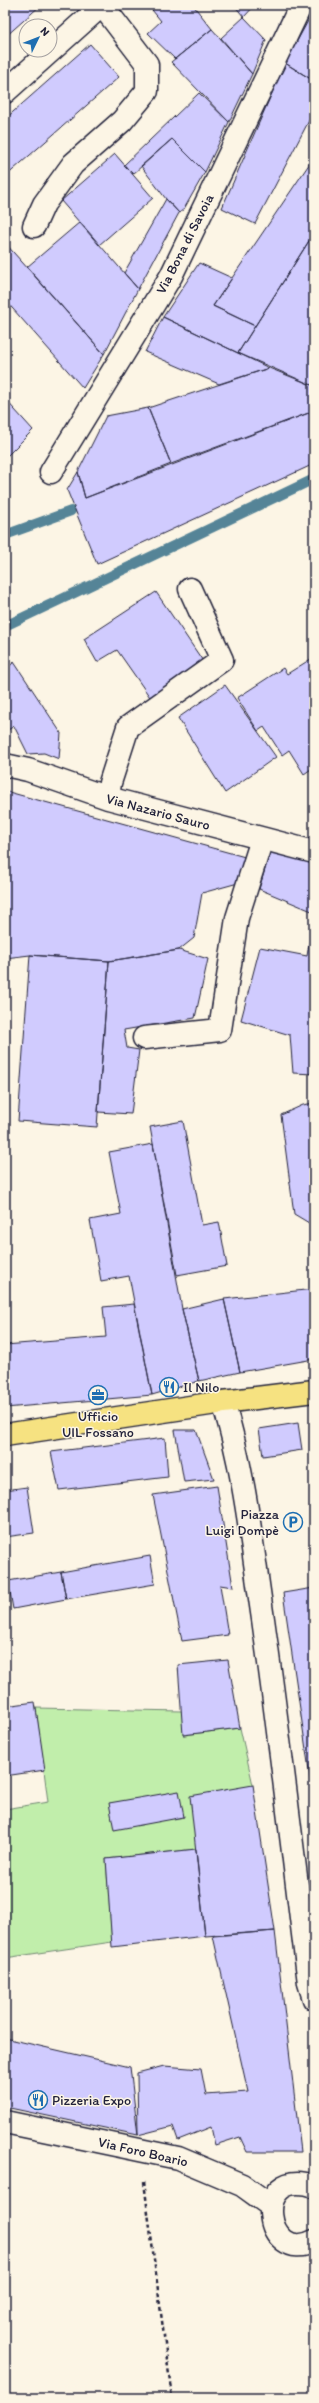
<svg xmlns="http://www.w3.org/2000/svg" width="319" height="2403" font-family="Itim,sans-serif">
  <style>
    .green { fill: #c1eeab; stroke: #728873 }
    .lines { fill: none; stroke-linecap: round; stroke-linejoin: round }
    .stream { stroke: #558497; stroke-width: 10 }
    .building { fill: #d0cbfe; stroke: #22223b }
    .minor-casing { stroke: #22223b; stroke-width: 25 }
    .major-casing { stroke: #22223b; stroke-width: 25 }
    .path { stroke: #22223b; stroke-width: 2.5; stroke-dasharray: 4 3; stroke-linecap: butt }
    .minor { stroke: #fcf5e5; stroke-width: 22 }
    .major { stroke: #f6e281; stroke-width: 22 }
    .labels { text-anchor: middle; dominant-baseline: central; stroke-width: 3; stroke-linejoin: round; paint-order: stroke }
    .street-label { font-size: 14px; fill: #22223b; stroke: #fcf5e5 }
    .poi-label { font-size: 14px; fill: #22223b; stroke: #fcf5e5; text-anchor: start }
  </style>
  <rect width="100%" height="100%" fill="#fcf5e5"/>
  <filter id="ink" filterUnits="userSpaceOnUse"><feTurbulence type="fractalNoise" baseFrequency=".025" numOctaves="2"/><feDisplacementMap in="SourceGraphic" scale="8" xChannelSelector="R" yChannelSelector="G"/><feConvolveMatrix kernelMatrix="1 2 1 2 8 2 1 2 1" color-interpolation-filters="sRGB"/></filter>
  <g filter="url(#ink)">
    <path class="green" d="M36 1708 182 1711 184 1735 240 1728 253 1785 196 1849 106 1859 112 1942 5 1958V1809L48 1802Z"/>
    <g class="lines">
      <path class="stream" d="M5 535 71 511
        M5 626 314 479"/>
    </g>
    <path class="building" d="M5 5H41L5 37Z
      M148 5H193L212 29 175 59 148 33 161 21Z
      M234 5H255L244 17Z
      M314 10V81L285 63Z
      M244 17 266 40 252 74 221 38Z
      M212 29 252 74 229 122 171 62Z
      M90 44 119 77 5 177V119Z
      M285 63 314 81V111L255 224 222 208Z
      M199 93 229 122 205 172 172 139 133 174 124 165Z
      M172 139 205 172 184 209 179 213 166 199 141 166Z
      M115 154 153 198 99 245 61 201Z
      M314 157V233L255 326 213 306Z
      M166 199 179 213 138 289 124 273Z
      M80 222 138 289 104 354 27 267Z
      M314 233V386L238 353Z
      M5 243 104 354 83 388 5 300Z
      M199 263 232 278 213 306 255 326 238 353 163 317Z
      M163 317 238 353 269 368 219 384 145 352Z
      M269 368 314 386V411L171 464 148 408Z
      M5 399 33 430 5 458Z
      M148 408 171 464 85 498 78 472 106 416Z
      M314 411V464L97 564 67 490 78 472 85 498Z
      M156 592 207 667 154 703 117 650 97 662 84 639Z
      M314 657V767L304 774 289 750 282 755 264 727 258 731 237 698 283 668 287 674Z
      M14 662 61 733 59 759 44 753 28 754 14 726 5 732V670Z
      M225 685 276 757 225 793 178 718Z
      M5 791 245 857 238 883 202 893 194 938 179 950 109 961 30 955 5 958Z
      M314 829V841L311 831Z
      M271 849 314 861V912L259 889Z
      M314 914V1074L293 1073 290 1035 241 1020 260 947 307 956Z
      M179 950 208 959 195 1018 124 1030 127 1048 139 1050 131 1114 98 1112 109 961Z
      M30 955 109 961 97 1127 18 1121Z
      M314 1103V1226L294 1214 281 1115 303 1105Z
      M183 1121 202 1225 219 1222 227 1266 177 1275 150 1127Z
      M153 1144 182 1309 199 1381 152 1395 129 1276 101 1281 90 1220 121 1214 109 1152Z
      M314 1289V1359L240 1372 224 1299Z
      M224 1299 240 1372 199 1381 182 1309Z
      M134 1304 152 1395 5 1408V1345L106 1337 103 1307Z
      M298 1423 302 1450 263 1456 259 1429Z
      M175 1430H196L214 1479 184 1482Z
      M165 1438 168 1477 59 1490 51 1452Z
      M217 1486 233 1587 220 1585 228 1635 182 1641 153 1495Z
      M27 1487 34 1533 5 1537V1490Z
      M150 1556 155 1584 66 1599 61 1572Z
      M61 1572 66 1599 13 1609 8 1581Z
      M314 1588V1804L283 1593Z
      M228 1660 240 1728 183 1735 178 1665Z
      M35 1702 45 1770 5 1776V1706Z
      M253 1785 275 1931 205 1936 190 1796Z
      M179 1791 184 1817 114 1830 109 1803Z
      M196 1849 205 1936 112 1947 106 1859Z
      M275 1931 301 2152H247L240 2137 215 2145 211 2127 178 2140 173 2126 138 2135 137 2073 164 2066 201 2069 206 2095 248 2092 213 1936Z
      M5 2038 130 2067 138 2135 5 2107Z"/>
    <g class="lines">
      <defs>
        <path id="minor" d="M5 92 102 5
          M34 226 44 204 73 164 122 121 147 91V64L102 5
          M51 472 171 276 301 5
          M5 765 28 770 108 798 314 852
          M108 798 110 783 128 727 222 660 190 589
          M144 1038 220 1030 237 918 262 839
          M223 1402C245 1473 252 1546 263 1619 280 1740 294 1862 309 1983L314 1999
          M5 2122 178 2158 242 2185 271 2206
          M314 2186C249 2165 265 2267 314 2241"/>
        <path id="major" d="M5 1435 223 1402 314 1391"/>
      </defs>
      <use href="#minor" class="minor-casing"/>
      <use href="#major" class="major-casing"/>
      <path class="path" d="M144 2182 172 2398"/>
      <use href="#minor" class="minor"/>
      <use href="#major" class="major"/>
    </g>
  </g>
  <defs>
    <symbol id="restaurant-ring" viewBox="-11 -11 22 22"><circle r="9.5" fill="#fcf5e5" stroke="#1f6fb2" stroke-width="1.5"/><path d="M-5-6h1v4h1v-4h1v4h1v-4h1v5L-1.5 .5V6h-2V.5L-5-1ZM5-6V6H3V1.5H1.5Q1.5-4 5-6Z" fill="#1f6fb2"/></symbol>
    <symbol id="office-ring" viewBox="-11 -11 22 22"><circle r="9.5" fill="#fcf5e5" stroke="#1f6fb2" stroke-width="1.5"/><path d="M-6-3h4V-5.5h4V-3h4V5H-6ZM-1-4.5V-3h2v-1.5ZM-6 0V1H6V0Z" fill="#1f6fb2"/></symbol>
    <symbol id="parking-ring" viewBox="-11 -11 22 22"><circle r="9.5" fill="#fcf5e5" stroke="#1f6fb2" stroke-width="1.5"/><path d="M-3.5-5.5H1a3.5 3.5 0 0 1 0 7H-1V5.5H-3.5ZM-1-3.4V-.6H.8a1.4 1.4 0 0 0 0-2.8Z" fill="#1f6fb2"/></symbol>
  </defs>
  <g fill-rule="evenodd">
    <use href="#restaurant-ring" x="158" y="1376" width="22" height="22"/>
    <use href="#office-ring" x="87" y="1384" width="22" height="22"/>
    <use href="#parking-ring" x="282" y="1511" width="22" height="22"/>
    <use href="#restaurant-ring" x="27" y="2089" width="22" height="22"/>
  </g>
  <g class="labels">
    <g class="street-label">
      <text transform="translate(185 244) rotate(-63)">Via Bona di Savoia</text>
      <text transform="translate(158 812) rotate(15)">Via Nazario Sauro</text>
      <text transform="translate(143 2152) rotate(13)">Via Foro Boario</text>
    </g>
    <g class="poi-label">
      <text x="183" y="1387">Il Nilo</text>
      <text x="98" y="1416" text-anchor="middle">Ufficio<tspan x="98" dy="16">UIL Fossano</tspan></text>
      <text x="279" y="1514" text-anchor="end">Piazza<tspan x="279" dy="16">Luigi Dompè</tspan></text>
      <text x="52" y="2100">Pizzeria Expo</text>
    </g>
  </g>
  <rect width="319" height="2403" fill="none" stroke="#fcf5e5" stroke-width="20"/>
  <rect x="10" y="10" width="299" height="2383" fill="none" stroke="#22223b" stroke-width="1.5" filter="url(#ink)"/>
  <g transform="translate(38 38) rotate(47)"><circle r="19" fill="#fcf5e5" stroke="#a5a1a1"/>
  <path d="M0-3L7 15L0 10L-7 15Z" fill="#1f6fb2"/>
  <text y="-6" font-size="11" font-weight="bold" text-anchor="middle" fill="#22223b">N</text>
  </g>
</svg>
